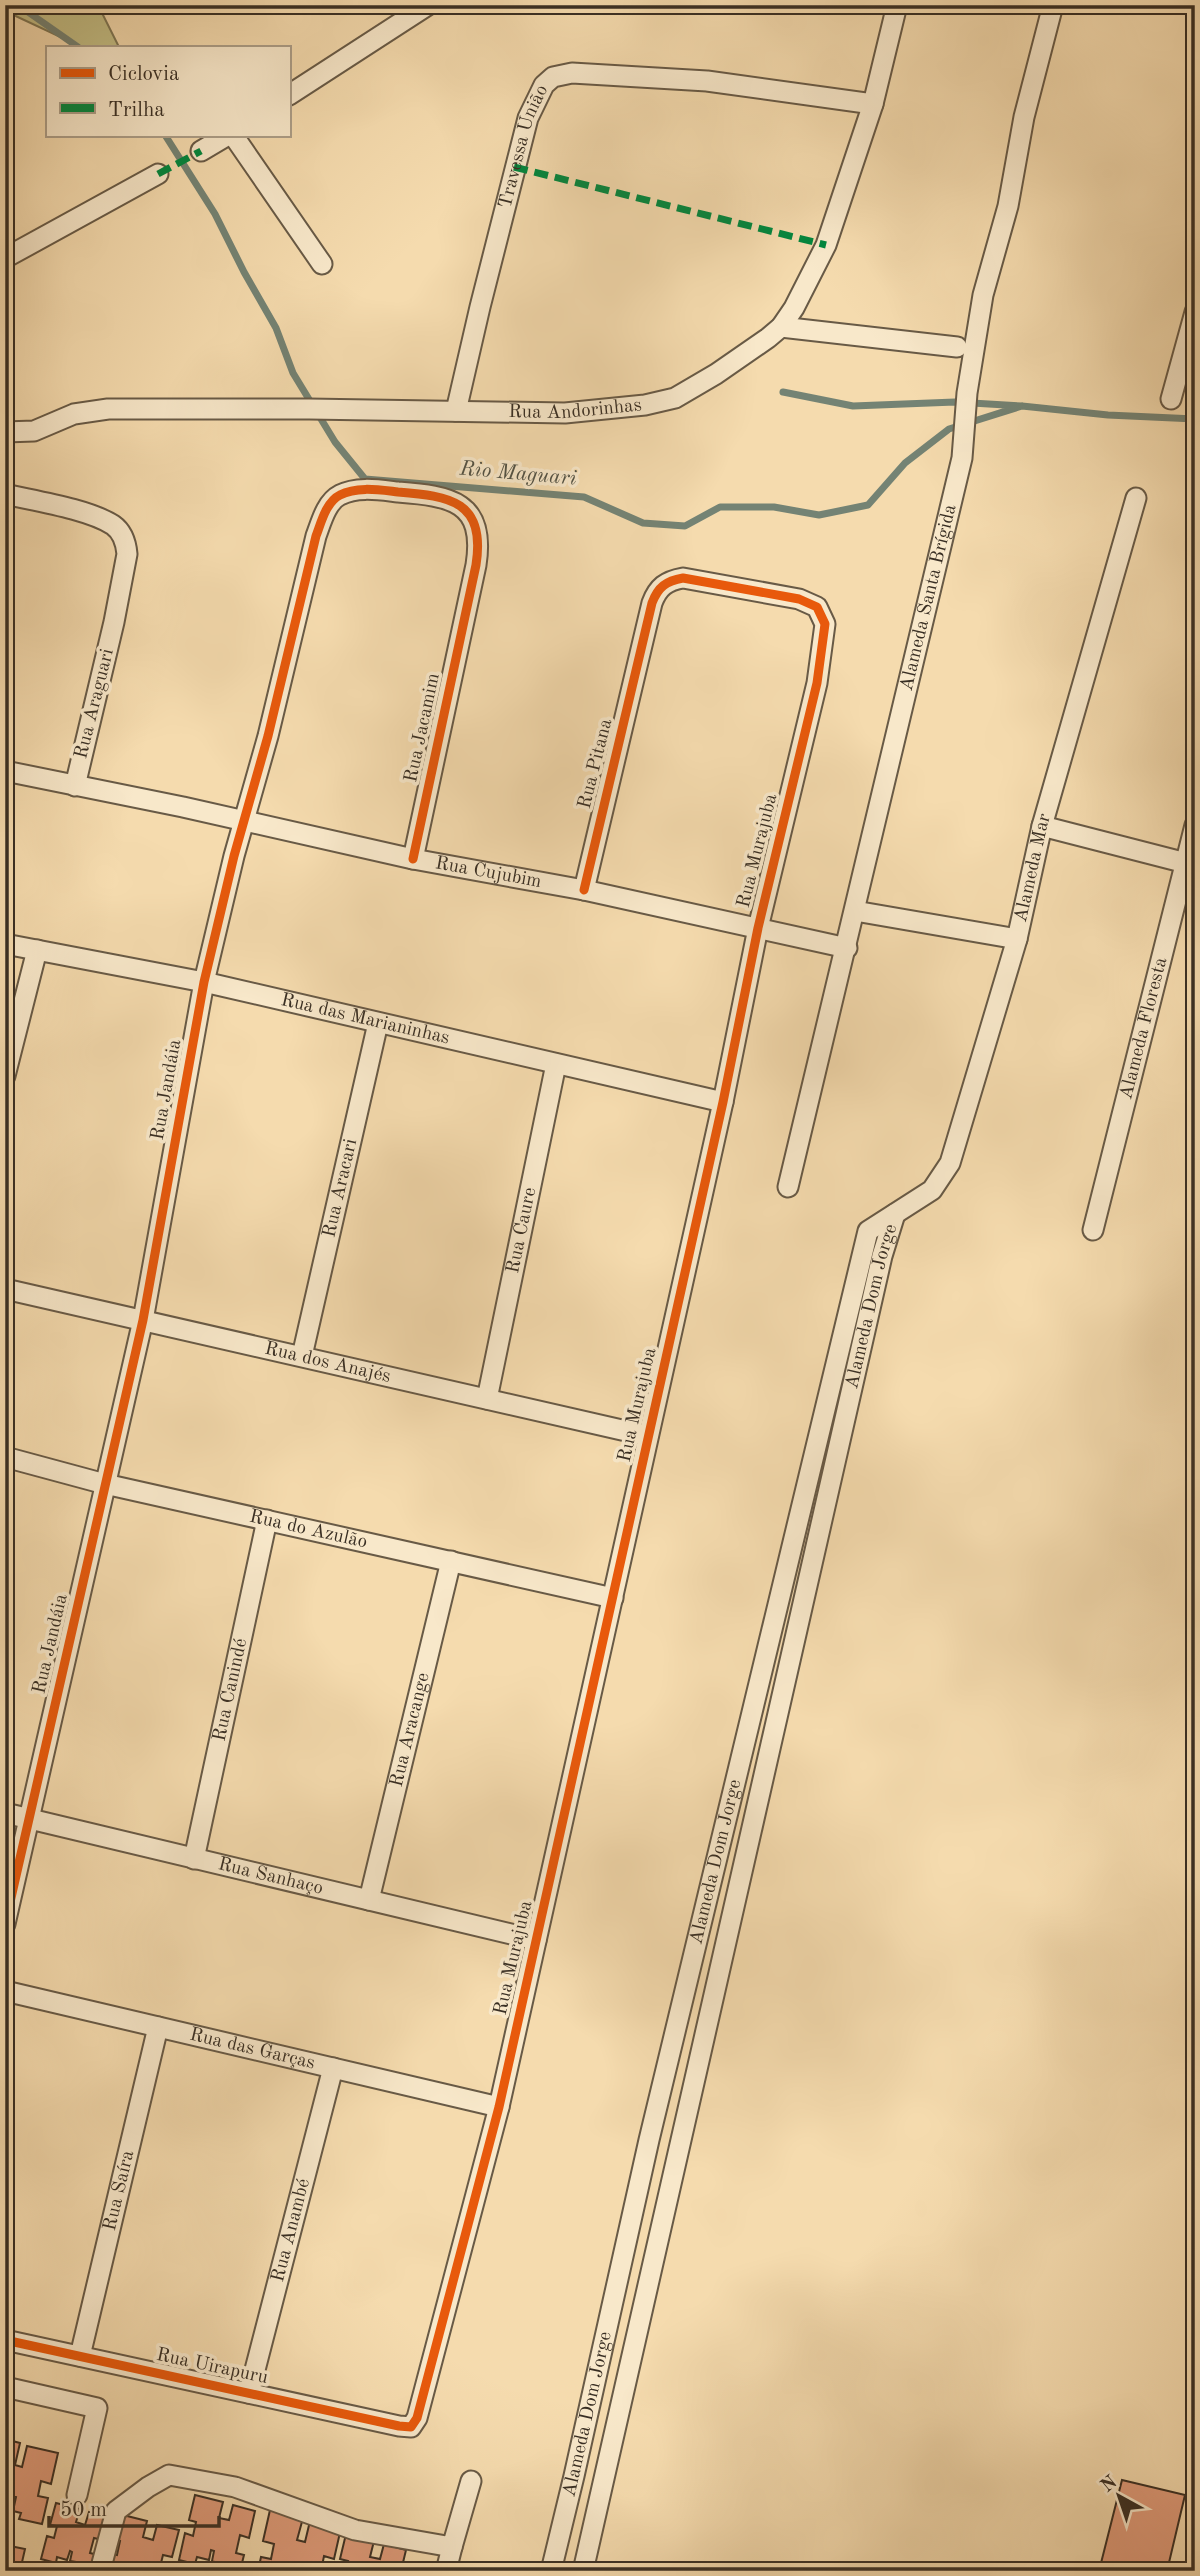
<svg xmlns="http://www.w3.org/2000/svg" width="1200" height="2576" font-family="'Old Standard TT',serif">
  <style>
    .green { fill: #c3be85; stroke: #7e7654; stroke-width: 2 }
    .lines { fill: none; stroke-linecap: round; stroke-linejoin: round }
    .stream { stroke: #748374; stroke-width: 7 }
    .building { fill: #e19c7b; stroke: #392f24; stroke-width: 2 }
    .street-casing { stroke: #685a46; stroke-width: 23 }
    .street { stroke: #f8e8ca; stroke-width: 19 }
    .quiet { stroke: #00873e; stroke-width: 7; stroke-dasharray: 14 7; stroke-linecap: butt }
    .cycleway-casing { stroke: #f8e8ca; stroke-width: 13 }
    .cycleway { stroke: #e8590c; stroke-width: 9 }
    .labels { text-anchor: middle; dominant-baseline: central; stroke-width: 7; stroke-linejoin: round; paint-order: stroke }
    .street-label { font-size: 19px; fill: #392f24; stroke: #f8e8ca }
    .water-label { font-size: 21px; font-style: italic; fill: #525245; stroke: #f8e8ca }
  </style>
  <rect width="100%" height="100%" fill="#f5dbae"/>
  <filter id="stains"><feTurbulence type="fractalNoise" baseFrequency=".00286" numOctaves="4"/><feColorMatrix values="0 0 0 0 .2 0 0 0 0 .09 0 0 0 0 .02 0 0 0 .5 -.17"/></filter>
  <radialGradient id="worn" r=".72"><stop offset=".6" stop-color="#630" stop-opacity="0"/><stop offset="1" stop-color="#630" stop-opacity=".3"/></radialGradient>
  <path class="green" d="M5 5H98L119 47H75L67 40 5 11Z"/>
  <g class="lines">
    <path class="stream" d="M18 5 78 47
      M165 135 215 214 244 272 276 328 293 373 335 442 365 479 584 497 643 523 685 526 720 507H774L819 515 868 505 905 463 949 429 1022 406
      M783 392 853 406 955 402 1022 406 1108 415 1195 419"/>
  </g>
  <path class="building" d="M5 2439 20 2443 15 2465 22 2467 27 2446 58 2453 51 2484 41 2481 38 2496 48 2498 42 2524 19 2519 21 2513 13 2511 16 2497 10 2496 5 2510Z
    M1122 2480 1185 2495 1167 2571H1099Z
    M195 2495 223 2502 219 2518 229 2520 233 2505 255 2511 249 2538 240 2535 236 2553 244 2555 240 2571H218L220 2564 212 2561 214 2551 211 2550 209 2560 197 2557 195 2564 179 2560 185 2533 193 2536 196 2522 189 2520Z
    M56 2503 80 2509 76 2522 85 2525 89 2512 107 2517 102 2540 94 2538 90 2553 98 2555 94 2571 76 2569 77 2562 70 2561 72 2552 70 2551 67 2560 57 2557 56 2563 41 2559 47 2536 54 2538 57 2526 50 2525Z
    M270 2510 303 2518 297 2540 305 2542 310 2521 341 2528 334 2559 324 2556 321 2571H258L261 2557 271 2559 274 2544 263 2541Z
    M119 2514 147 2521 143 2537 153 2540 157 2525 179 2530 172 2557 163 2555 159 2571H104L109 2553 117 2555 120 2541 113 2539Z
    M346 2534 374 2541 370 2557 380 2559 384 2544 406 2550 401 2571H345L348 2561 340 2559Z
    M5 2545 25 2549 20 2571H5Z"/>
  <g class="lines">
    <defs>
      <g id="street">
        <path d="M289 95 428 5"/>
        <path d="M233 135 322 264"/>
        <path d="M201 151 228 135"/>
        <path d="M5 258 158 174"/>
        <path d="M781 327 957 347"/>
        <path d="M1171 399 1195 312"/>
        <path id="s1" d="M456 411 480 307 528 118 544 85 553 77 572 73 707 81 873 104"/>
        <path id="s2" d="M5 432 34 431 74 414 108 409H309L565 413 645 405 675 398 716 374 768 338 781 327 794 308 826 245 873 104 897 5"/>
        <path d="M5 494C35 501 88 509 113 525 123 532 126 543 127 554L114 622 75 786"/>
        <path id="s3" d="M5 771 183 807 413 859 584 890 847 948"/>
        <path d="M1042 826 1186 863"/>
        <path d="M855 911 1017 939"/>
        <path id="s4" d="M5 944 204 982 723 1102"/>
        <path d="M5 1076 37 950"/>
        <path id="s5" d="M788 1187 962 458 967 393 983 295 1008 206 1024 117 1053 5"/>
        <path id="s6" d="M1093 1230 1195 825"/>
        <path id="s7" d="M5 1289 648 1436"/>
        <path id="s8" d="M302 1356 378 1023"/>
        <path id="s9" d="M487 1399 556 1064"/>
        <path id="s10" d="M5 1457 105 1484 613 1598"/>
        <path id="s11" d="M5 1813 536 1940"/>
        <path id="s12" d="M194 1859 267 1520"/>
        <path id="s13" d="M369 1900 451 1561"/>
        <path d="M5 1924 143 1320 204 982 234 856 268 736 316 536C321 523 326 502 340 495 357 486 380 490 398 492 450 496 486 501 476 565L413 859"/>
        <path id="s14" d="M5 1991 499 2107"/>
        <path d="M5 2340 399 2426 411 2427 417 2418 499 2107 723 1102 758 928 817 683 825 624 817 607 799 599 683 578C666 581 658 587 652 603L584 890"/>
        <path id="s15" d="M80 2356 158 2027"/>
        <path d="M5 2387 97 2408 77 2495"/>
        <path id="s16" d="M249 2393 333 2068"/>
        <path d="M100 2571 116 2511 148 2487 169 2475 235 2487 355 2530 452 2547 471 2481"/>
        <path d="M446 2571 452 2547"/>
        <path id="s17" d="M551 2571 574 2476 649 2140 868 1231 932 1190 950 1163 1017 939 1042 826 1136 498"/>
        <path id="s18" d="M583 2571 882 1256 895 1214"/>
      </g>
    </defs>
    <use href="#street" class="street-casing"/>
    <use href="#street" class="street"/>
    <path class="quiet" d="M514 167 826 245
      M158 174 201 151"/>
    <defs>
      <path id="cycleway" d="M5 1924 143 1320 204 982 234 856 268 736 316 536C321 523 326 502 340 495 357 486 380 490 398 492 450 496 486 501 476 565L413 859
        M5 2340 399 2426 411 2427 417 2418 499 2107 723 1102 758 928 817 683 825 624 817 607 799 599 683 578C666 581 658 587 652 603L584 890"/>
    </defs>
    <use href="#cycleway" class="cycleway-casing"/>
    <use href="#cycleway" class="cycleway"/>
  </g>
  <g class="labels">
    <g class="street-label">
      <text stroke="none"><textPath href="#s1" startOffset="273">Travessa União</textPath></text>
      <text stroke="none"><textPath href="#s2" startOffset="574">Rua Andorinhas</textPath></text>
      <text stroke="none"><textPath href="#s5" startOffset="606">Alameda Santa Brígida</textPath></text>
      <text transform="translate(95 704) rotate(-76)">Rua Araguari</text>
      <text transform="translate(423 728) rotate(-78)">Rua Jacamim</text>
      <text transform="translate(596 764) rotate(-76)">Rua Pitana</text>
      <text transform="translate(758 851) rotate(-76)">Rua Murajuba</text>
      <text stroke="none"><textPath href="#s17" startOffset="1792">Alameda Mar</textPath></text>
      <text stroke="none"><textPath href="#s3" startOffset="494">Rua Cujubim</textPath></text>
      <text stroke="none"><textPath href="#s4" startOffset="368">Rua das Marianinhas</textPath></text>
      <text stroke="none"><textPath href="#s6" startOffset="208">Alameda Floresta</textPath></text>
      <text transform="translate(167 1090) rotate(-80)">Rua Jandáia</text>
      <text stroke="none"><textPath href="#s8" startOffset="172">Rua Aracari</textPath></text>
      <text stroke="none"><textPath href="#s9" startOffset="172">Rua Caure</textPath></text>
      <text stroke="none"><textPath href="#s18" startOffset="1297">Alameda Dom Jorge</textPath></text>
      <text stroke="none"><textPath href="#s7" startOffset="331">Rua dos Anajés</textPath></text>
      <text transform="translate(638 1405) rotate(-77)">Rua Murajuba</text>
      <text stroke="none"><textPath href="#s10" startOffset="312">Rua do Azulão</textPath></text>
      <text transform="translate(51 1644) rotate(-77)">Rua Jandáia</text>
      <text stroke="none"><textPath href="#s12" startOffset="173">Rua Canindé</textPath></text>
      <text stroke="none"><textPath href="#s13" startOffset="175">Rua Aracange</textPath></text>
      <text stroke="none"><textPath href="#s17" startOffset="728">Alameda Dom Jorge</textPath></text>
      <text stroke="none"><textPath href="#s11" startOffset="273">Rua Sanhaço</textPath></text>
      <text transform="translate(514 1958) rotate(-77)">Rua Murajuba</text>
      <text stroke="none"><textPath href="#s14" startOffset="254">Rua das Garças</textPath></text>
      <text stroke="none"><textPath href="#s15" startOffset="170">Rua Saíra</textPath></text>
      <text stroke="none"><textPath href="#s16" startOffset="168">Rua Anambé</textPath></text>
      <text transform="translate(212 2367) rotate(12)">Rua Uirapuru</text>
      <text stroke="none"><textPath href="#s17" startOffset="161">Alameda Dom Jorge</textPath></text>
    </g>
    <g class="water-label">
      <text transform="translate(518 474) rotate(5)">Rio Maguari</text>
    </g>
  </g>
  <rect width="1200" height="2576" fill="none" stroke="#f5dbae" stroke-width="28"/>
  <rect x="7" y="7" width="1186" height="2562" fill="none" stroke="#392f24" stroke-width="3.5"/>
  <rect x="14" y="14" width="1172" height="2548" fill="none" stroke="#392f24" stroke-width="2"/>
  <rect x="46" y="46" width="245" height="91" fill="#f8e8ca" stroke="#ac9e88" stroke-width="2"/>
  <rect x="60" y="68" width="35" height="10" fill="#e8590c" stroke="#ac9e88" stroke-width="2"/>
  <text x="108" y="80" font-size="21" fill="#392f24">Ciclovia</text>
  <rect x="60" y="103" width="35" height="10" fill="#00873e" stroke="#ac9e88" stroke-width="2"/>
  <text x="108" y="116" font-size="21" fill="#392f24">Trilha</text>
  <g transform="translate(1119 2496) rotate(320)" stroke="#f8e8ca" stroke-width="5" paint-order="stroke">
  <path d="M0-5L12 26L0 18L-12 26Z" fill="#392f24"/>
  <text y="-10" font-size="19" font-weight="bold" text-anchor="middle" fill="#392f24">N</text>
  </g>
  <path d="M49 2516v10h170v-10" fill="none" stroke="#392f24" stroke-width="3.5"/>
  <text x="60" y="2516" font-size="21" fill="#392f24" stroke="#f8e8ca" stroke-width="5" paint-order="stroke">50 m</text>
  <rect width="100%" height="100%" filter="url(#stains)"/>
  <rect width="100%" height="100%" fill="url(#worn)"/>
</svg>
